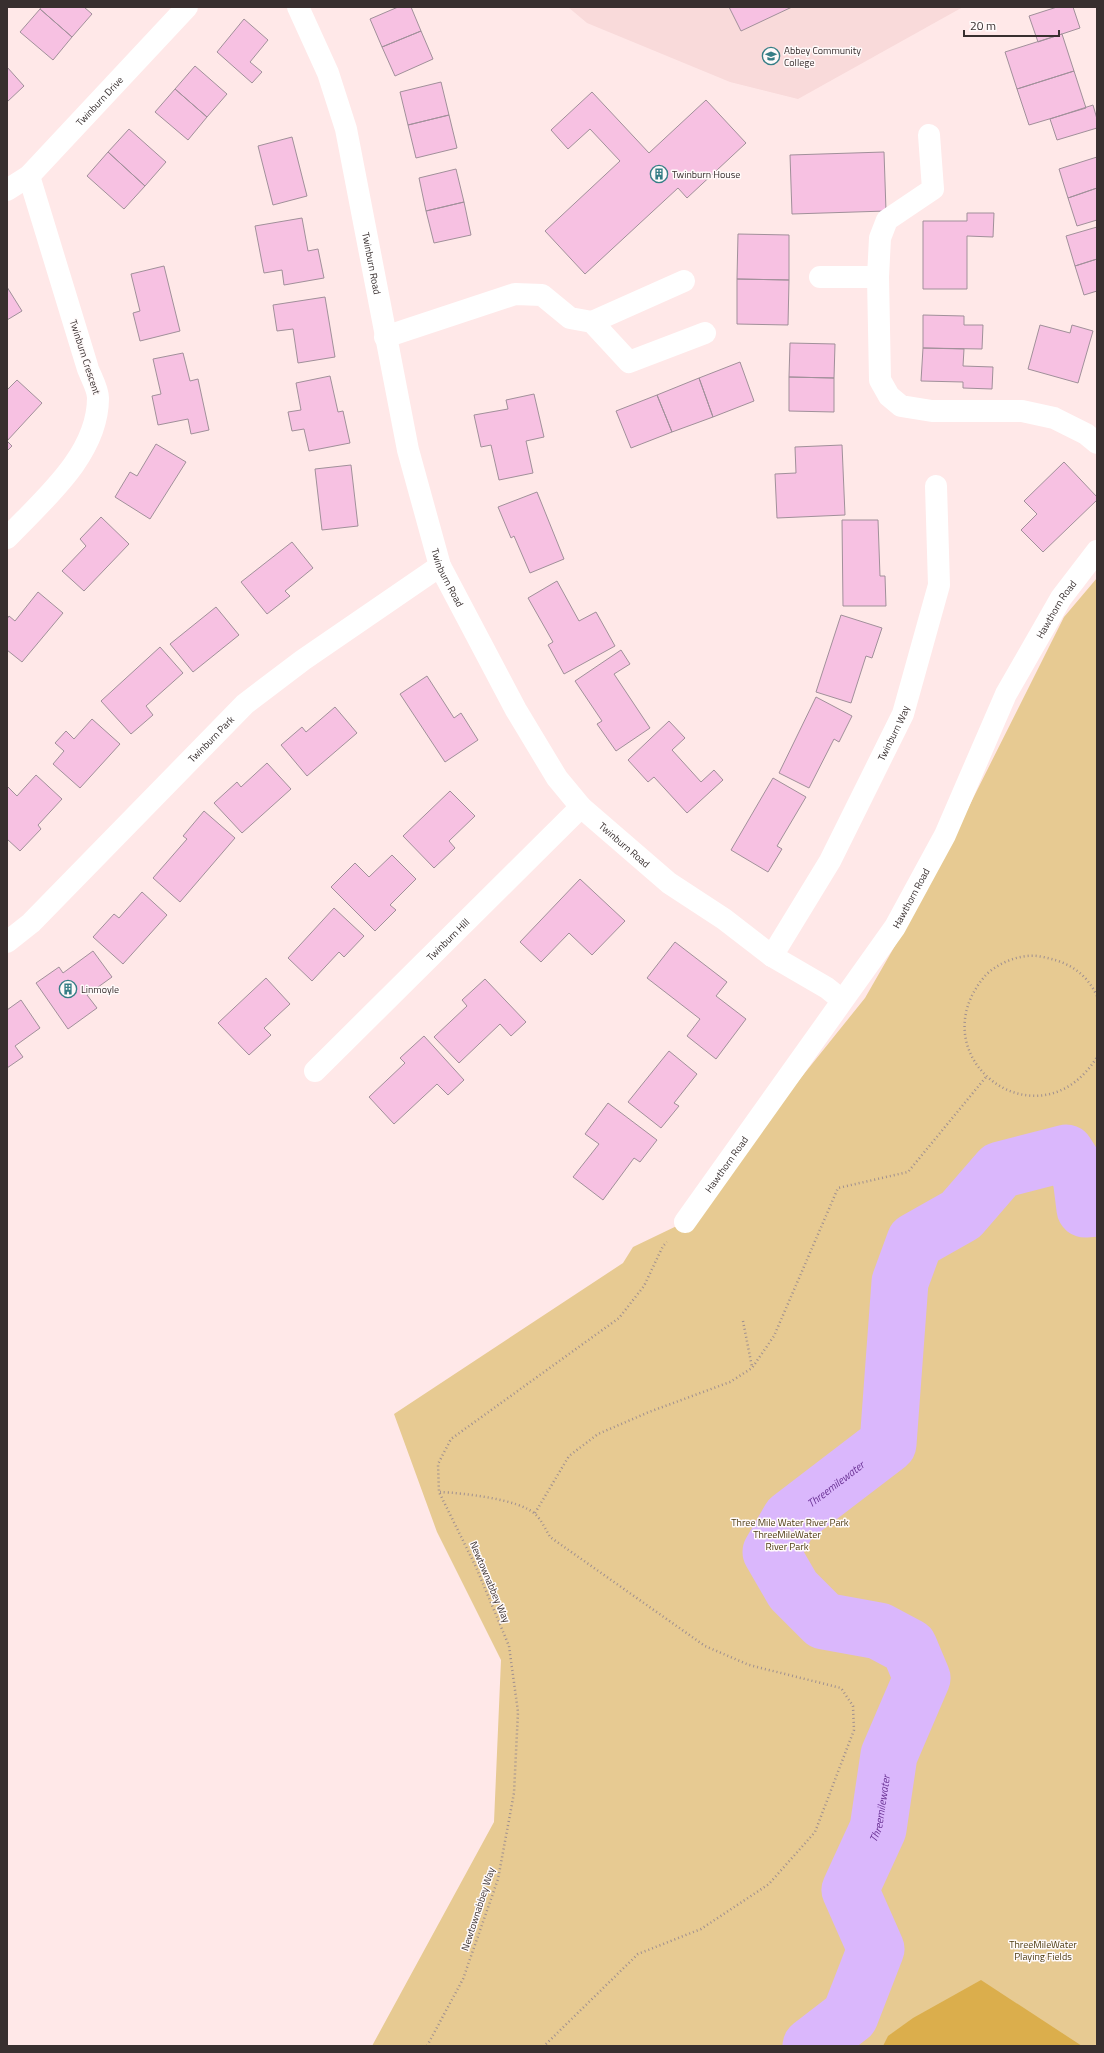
<svg xmlns="http://www.w3.org/2000/svg" width="1104" height="2053" font-family="'Titillium Web',sans-serif">
  <style>
    .built { fill: #f9dada }
    .green { fill: #e7ca92 }
    .forest { fill: #dbae4c }
    .lines { fill: none; stroke-linecap: round; stroke-linejoin: round }
    .river { stroke: #dab7fc; stroke-width: 57 }
    .building { fill: #f7c1e2; stroke: #a1909a }
    .path { stroke: #9f8f8f; stroke-width: 2.5; stroke-dasharray: 1 3; stroke-linecap: butt }
    .minor { stroke: #fff; stroke-width: 22 }
    .labels { text-anchor: middle; dominant-baseline: central; stroke-width: 3; stroke-linejoin: round; paint-order: stroke }
    .poi-label { font-size: 10px; fill: #382f2f; stroke: #fffafa; text-anchor: start }
    .street-label { font-size: 10px; fill: #382f2f; stroke: #fffafa }
    .park-label { font-size: 10px; fill: #4e3c13; stroke: #fffafa }
    .water-label { font-size: 11px; font-style: italic; fill: #6d3597; stroke: #fffafa }
  </style>
  <rect width="100%" height="100%" fill="#ffe8e8"/>
  <path class="built" d="M568 7H963L798 99 730 82 587 23Z"/>
  <path class="green" d="M1097 578V2046H372L494 1822 501 1660 437 1532 394 1414 623 1263 633 1247 685 1222 865 998 927 890 1064 617Z"/>
  <path class="forest" d="M981 1980 1082 2046H883L888 2036 913 2018Z"/>
  <g class="lines">
    <path class="river" id="s1" d="M811 2046 850 2016 876 1949 850 1890 878 1829 889 1755 922 1678 909 1647 879 1631 824 1621 793 1590 771 1552 790 1519 888 1444 900 1282 915 1241 961 1215 1000 1170 1066 1153 1081 1177 1085 1209 1097 1208"/>
  </g>
  <path class="building" d="M41 7H84L92 14 72 37 40 9Z
    M398 7H411L421 31 382 47 370 19Z
    M729 7H792L741 31Z
    M1057 7H1073L1080 28 1038 42 1029 16Z
    M40 9 72 37 53 60 20 32Z
    M244 19 268 40 250 62 262 72 252 83 217 52Z
    M421 31 433 59 395 76 382 47Z
    M1062 34 1074 71 1017 89 1005 52Z
    M195 66 227 94 207 117 175 89Z
    M7 67 24 86 7 102Z
    M1074 71 1086 108 1029 125 1017 89Z
    M441 82 449 115 408 125 400 92Z
    M175 89 207 117 188 140 155 112Z
    M592 92 649 153 706 100 746 143 687 198 678 188 585 274 545 231 620 161 590 129 568 149 551 130Z
    M1093 105 1097 119V128L1057 140 1050 119Z
    M449 115 457 148 416 158 408 125Z
    M129 129 166 162 145 186 108 152Z
    M292 137 307 196 273 205 258 146Z
    M108 152 145 186 124 209 87 176Z
    M884 152 886 211 792 214 790 155Z
    M1097 157V188L1068 198 1059 169Z
    M456 169 464 202 426 211 419 178Z
    M1097 188V220L1077 226 1068 198Z
    M464 202 471 235 434 243 426 211Z
    M967 213H994L993 237 967 236V289H923V221H967Z
    M302 218 308 251 318 249 324 278 284 285 282 270 264 273 255 226Z
    M1097 227V259L1075 266 1066 236Z
    M738 234 789 235V280L737 279Z
    M1097 259V291L1084 295 1075 266Z
    M164 266 180 331 140 341 133 313 140 311 131 274Z
    M737 279 789 280 788 325 737 324Z
    M7 287 22 311 7 320Z
    M325 297 335 357 298 363 293 329 277 331 273 305Z
    M923 315 964 316V325H983L982 349 923 348Z
    M1040 325 1070 333 1072 325 1093 331 1078 383 1028 369Z
    M790 343 835 344 834 378 789 377Z
    M923 348 964 349 963 366 993 367 992 389 963 388V382L921 381Z
    M183 353 190 381 198 379 209 430 191 434 188 419 158 425 152 396 161 394 153 359Z
    M740 362 754 401 713 417 699 378Z
    M330 376 338 412 343 411 350 443 309 451 304 429 292 431 288 412 301 410 296 383Z
    M789 377 834 378V412L789 411Z
    M699 378 713 417 672 432 657 395Z
    M17 380 42 403 7 441 12 446 7 451V390Z
    M534 394 544 437 526 441 533 473 499 480 491 445 481 447 474 415 508 409 506 400Z
    M657 395 672 432 631 448 616 411Z
    M156 444 186 462 150 519 115 497 130 472 137 476Z
    M842 445 845 515 777 518 775 474 796 473 795 447Z
    M1064 462 1097 497V500L1043 552 1021 530 1037 514 1024 501Z
    M351 465 358 526 322 530 315 469Z
    M537 492 564 559 530 573 514 536 511 538 498 507Z
    M101 517 129 544 84 591 62 571 86 546 80 539Z
    M842 520H878L880 576H885L886 606H843Z
    M292 542 313 568 285 591 290 596 267 614 241 582Z
    M557 581 579 621 596 612 615 646 564 674 548 645 553 642 528 598Z
    M38 592 63 613 22 662 7 650V619L9 616 15 621Z
    M216 607 239 635 193 672 170 644Z
    M841 615 882 628 872 658 866 656 851 703 816 692Z
    M160 647 183 673 146 706 153 715 131 734 101 701Z
    M621 650 630 664 614 674 650 728 616 751 597 724 602 721 575 681Z
    M427 676 454 718 461 713 478 740 445 762 400 694Z
    M816 697 852 716 839 742 834 739 809 788 779 773Z
    M335 707 357 733 307 776 281 745 302 727 306 732Z
    M92 719 120 744 80 788 53 764 64 751 55 743 66 731 74 739Z
    M669 721 685 738 672 750 701 782 714 770 723 780 687 813 654 777 648 782 628 760Z
    M267 763 291 789 242 833 214 803 237 782 241 787Z
    M36 775 62 799 38 825 41 829 20 851 7 839V789L8 787 17 796Z
    M773 778 806 797 777 846 782 849 768 872 731 850Z
    M450 791 475 816 449 841 455 848 434 868 403 836Z
    M204 811 235 838 180 902 153 878 187 839 183 836Z
    M392 855 416 879 390 905 396 910 375 931 331 887 355 863 369 877Z
    M580 879 625 921 592 955 569 933 541 962 520 942Z
    M142 892 167 915 123 964 93 937 114 914 119 918Z
    M334 908 364 936 344 957 339 952 312 981 288 958Z
    M675 942 727 982 716 996 746 1019 716 1059 687 1036 700 1019 647 978Z
    M93 951 112 977 87 995 97 1008 68 1029 36 983 59 967 63 973Z
    M266 978 290 1004 264 1028 271 1035 249 1055 218 1023Z
    M485 979 526 1022 511 1036 500 1024 459 1063 434 1037 467 1006 462 1000Z
    M21 1000 40 1028 15 1046 23 1057 7 1068V1010Z
    M424 1036 464 1080 448 1095 437 1084 394 1124 369 1097 405 1063 400 1058Z
    M669 1051 697 1074 674 1103 679 1106 661 1128 628 1102Z
    M608 1103 657 1140 640 1162 634 1158 603 1200 573 1177 599 1144 585 1134Z"/>
  <g class="lines">
    <path class="path" d="M1097 996C1085 970 1064 960 1037 956 1020 954 997 963 985 976 916 1057 1039 1150 1097 1057
      M743 1321 752 1367
      M440 1492C462 1493 519 1499 535 1514 541 1519 546 1530 550 1537L705 1646 749 1665 841 1688 853 1706 854 1730 815 1832 769 1884 701 1929 638 1954 544 2046
      M535 1513 569 1456 598 1434 649 1412 730 1382 752 1368 774 1336 838 1188 908 1172 986 1077
      M427 2046 463 1979 498 1879 514 1793 518 1712 509 1646 476 1567 439 1492 438 1464 451 1439 619 1318 644 1286 663 1246 667 1242"/>
    <g class="minor">
      <path id="s2" d="M298 7 328 73 346 129 408 450 440 566 516 710 557 778 581 807 669 883 724 919 772 956 827 988 842 1000"/>
      <path d="M929 135 933 189 887 220 880 238 878 277 880 380 889 396 901 406 932 411H1022L1054 418 1086 434 1097 443"/>
      <path id="s3" d="M7 190 29 176 187 7"/>
      <path d="M820 277H878"/>
      <path d="M592 322 684 281"/>
      <path d="M385 337 515 294 542 295 570 318 592 322 629 362 705 333"/>
      <path d="M7 538C43 500 98 455 98 398 98 389 91 377 88 369L29 176"/>
      <path id="s4" d="M7 942 31 923 245 704 303 660 440 566"/>
      <path id="s5" d="M772 956 830 861 903 714 939 585 936 486"/>
      <path id="s6" d="M315 1071 581 807"/>
      <path id="s7" d="M685 1222 895 927 945 835 1006 694 1061 598 1097 551"/>
    </g>
  </g>
  <defs>
    <symbol id="school-ring" viewBox="-11 -11 22 22"><circle r="9.5" fill="#fffafa" stroke="#367e86" stroke-width="1.5"/><path d="M0-5L7-2L0 1L-7-2ZM-4 1L0 2.5L4 1V4Q0 6-4 4Z" fill="#367e86"/></symbol>
    <symbol id="building-ring" viewBox="-11 -11 22 22"><circle r="9.5" fill="#fffafa" stroke="#367e86" stroke-width="1.5"/><path d="M-4-6H4V6H1V3H-1V6H-4ZM-2.5-4.3h1.7v1.8h-1.7ZM.8-4.3h1.7v1.8H.8ZM-2.5-1h1.7V.8h-1.7ZM.8-1h1.7V.8H.8Z" fill="#367e86"/></symbol>
  </defs>
  <g fill-rule="evenodd">
    <use href="#school-ring" x="761" y="46" width="20" height="20"/>
    <use href="#building-ring" x="649" y="164" width="20" height="20"/>
    <use href="#building-ring" x="58" y="979" width="20" height="20"/>
  </g>
  <g class="labels">
    <g class="poi-label">
      <text x="784" y="50">Abbey Community<tspan x="784" dy="12">College</tspan></text>
      <text x="672" y="174">Twinburn House</text>
      <text x="81" y="989">Linmoyle</text>
    </g>
    <g class="street-label">
      <text stroke="none"><textPath href="#s3" startOffset="129">Twinburn Drive</textPath></text>
      <text stroke="none"><textPath href="#s2" startOffset="268">Twinburn Road</textPath></text>
      <text transform="translate(85 357) rotate(72)">Twinburn Crescent</text>
      <text stroke="none"><textPath href="#s2" startOffset="592">Twinburn Road</textPath></text>
      <text stroke="none"><textPath href="#s7" startOffset="719">Hawthorn Road</textPath></text>
      <text stroke="none"><textPath href="#s5" startOffset="254">Twinburn Way</textPath></text>
      <text stroke="none"><textPath href="#s4" startOffset="288">Twinburn Park</textPath></text>
      <text stroke="none"><textPath href="#s2" startOffset="916">Twinburn Road</textPath></text>
      <text stroke="none"><textPath href="#s7" startOffset="395">Hawthorn Road</textPath></text>
      <text stroke="none"><textPath href="#s6" startOffset="187">Twinburn Hill</textPath></text>
      <text stroke="none"><textPath href="#s7" startOffset="71">Hawthorn Road</textPath></text>
      <text transform="translate(490 1582) rotate(67)">Newtownabbey Way</text>
      <text transform="translate(478 1909) rotate(-72)">Newtownabbey Way</text>
    </g>
    <g class="park-label">
      <text x="790" y="1522">Three Mile Water River Park</text>
      <text x="787" y="1534">ThreeMileWater<tspan x="787" dy="12">River Park</tspan></text>
      <text x="1043" y="1944">ThreeMileWater<tspan x="1043" dy="12">Playing Fields</tspan></text>
    </g>
    <g class="water-label">
      <text stroke="none"><textPath href="#s1" startOffset="718">Threemilewater</textPath></text>
      <text stroke="none"><textPath href="#s1" startOffset="273">Threemilewater</textPath></text>
    </g>
  </g>
  <rect width="1104" height="2053" fill="none" stroke="#382f2f" stroke-width="16"/>
  <path d="M964 30v6h95v-6" fill="none" stroke="#382f2f" stroke-width="2"/>
  <text x="970" y="30" font-size="12" fill="#382f2f" stroke="#fffafa" stroke-width="3" paint-order="stroke">20 m</text>
</svg>
